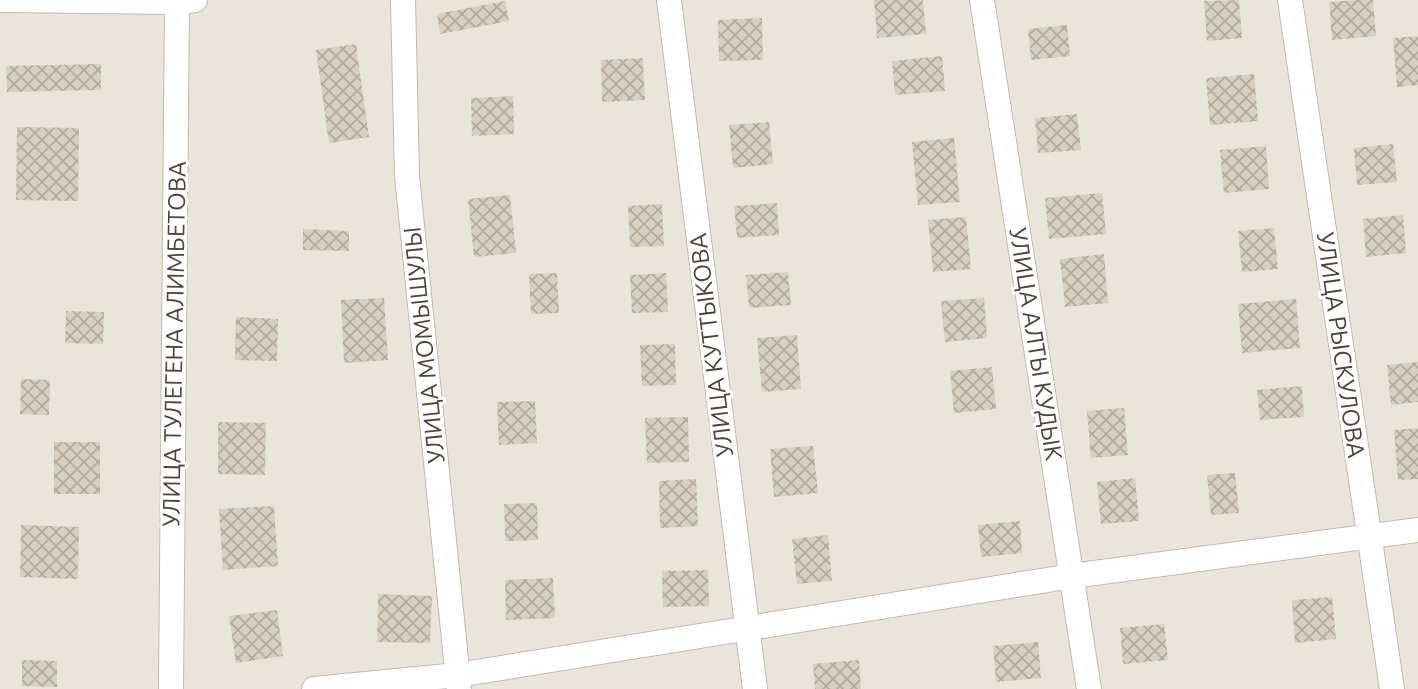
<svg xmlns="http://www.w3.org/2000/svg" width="1418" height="689" font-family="Ubuntu,sans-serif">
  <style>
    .residential { fill: #eae5da }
    .building { fill: url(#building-cross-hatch) }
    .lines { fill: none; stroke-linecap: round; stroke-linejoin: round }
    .minor-casing { stroke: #c2bbae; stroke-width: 26 }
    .minor { stroke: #fff; stroke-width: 24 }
    .labels { text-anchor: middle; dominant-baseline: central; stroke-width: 6; stroke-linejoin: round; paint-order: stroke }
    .street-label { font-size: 24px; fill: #4b4439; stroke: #fff }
  </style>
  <defs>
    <pattern id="building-cross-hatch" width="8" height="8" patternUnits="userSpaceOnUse" patternTransform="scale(1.75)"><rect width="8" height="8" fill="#d8cfc1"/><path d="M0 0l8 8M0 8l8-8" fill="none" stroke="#b1aa9e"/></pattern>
  </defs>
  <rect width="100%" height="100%" fill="#f6f3ec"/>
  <path class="residential" d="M0 0H1418V689H0Z"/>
  <path class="building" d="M874 0H923L926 34 877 38Z
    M1239 0 1242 38 1207 41 1204 1Z
    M1356 0H1373L1376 36 1332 40 1329 2Z
    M505 1 509 21 440 34 437 14Z
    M762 18 763 60 719 61 718 20Z
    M1067 25 1070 56 1031 60 1028 29Z
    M1418 36V85L1397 87 1393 38Z
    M356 44 369 137 329 143 316 50Z
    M942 56 945 91 895 95 892 61Z
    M643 58 645 100 602 102 601 60Z
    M101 64V90L7 92 6 66Z
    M1254 74 1258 121 1210 125 1206 78Z
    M513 96 514 134 472 136 471 98Z
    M1077 114 1081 150 1038 153 1035 118Z
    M769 122 773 164 733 168 729 125Z
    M17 127 79 128 78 201 16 200Z
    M954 138 960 202 918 205 912 142Z
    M1393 144 1397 182 1357 185 1354 148Z
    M1266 146 1269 189 1224 193 1220 150Z
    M1102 193 1106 234 1049 239 1045 198Z
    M510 195 516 253 474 257 468 199Z
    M777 203 779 235 737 238 734 206Z
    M662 204 664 246 630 247 628 206Z
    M1403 215 1406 253 1366 257 1363 219Z
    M966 217 971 269 933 272 928 220Z
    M1274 228 1278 269 1242 272 1238 231Z
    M303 229 349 231V251L303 250Z
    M1104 254 1108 303 1065 307 1060 259Z
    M788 272 791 305 749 308 746 275Z
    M557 273 559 313 531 314 529 274Z
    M666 273 668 312 632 313 630 275Z
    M384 298 388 360 344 363 341 300Z
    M984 298 987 338 945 342 941 301Z
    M1296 299 1300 348 1242 353 1238 304Z
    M66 311 104 312 103 344 65 343Z
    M236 317 278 319 277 361 235 360Z
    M797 335 801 389 762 392 757 338Z
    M675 344 676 385 642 386 640 345Z
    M1418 362V402L1391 405 1387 365Z
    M992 367 996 409 954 413 950 371Z
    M21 379 50 380 49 415 20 414Z
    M1302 386 1304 417 1260 420 1257 390Z
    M535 401 537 443 499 445 497 402Z
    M1124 408 1128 455 1091 458 1087 411Z
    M688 417 689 462 647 463 645 418Z
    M218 422 266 423 265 475 218 474Z
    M1418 428V479L1398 480 1394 430Z
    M54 442H100V494H54Z
    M813 446 818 493 774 497 770 449Z
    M1235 473 1239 513 1211 515 1207 475Z
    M1135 478 1139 521 1101 524 1097 482Z
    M696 479 698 526 660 528 659 481Z
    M537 503 538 540 505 541 504 504Z
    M274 506 278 566 223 570 219 509Z
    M1020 521 1022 553 981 557 978 525Z
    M21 525 79 527 78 579 20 577Z
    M828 535 832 581 797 584 792 539Z
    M708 570 709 606 663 607 662 571Z
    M553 578 555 618 506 620 505 580Z
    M378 594 432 596 430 643 377 642Z
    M1332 597 1336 639 1295 643 1292 600Z
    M277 610 283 656 236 663 229 616Z
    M1164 624 1168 660 1123 664 1120 628Z
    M1038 642 1041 678 996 682 993 646Z
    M22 660 57 661V687L22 686Z
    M859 660 861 689H815L813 664Z"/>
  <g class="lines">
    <defs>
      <path id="minor" d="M1 0 178 2 195 0
        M403 0 407 176 459 689
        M669 0 755 689
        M982 0 1089 689
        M1290 0 1392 689
        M171 689 177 0
        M314 689 458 675 1072 576 1418 530"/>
    </defs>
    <use href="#minor" class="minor-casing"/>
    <use href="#minor" class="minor"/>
  </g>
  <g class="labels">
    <g class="street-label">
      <text transform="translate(174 344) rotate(-89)">УЛИЦА ТУЛЕГЕНА АЛИМБЕТОВА</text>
      <text transform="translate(1036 344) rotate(81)">УЛИЦА АЛТЫ КУДЫК</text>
      <text transform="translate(424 345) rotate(-96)">УЛИЦА МОМЫШУЛЫ</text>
      <text transform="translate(711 345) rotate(-97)">УЛИЦА КУТТЫКОВА</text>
      <text transform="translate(1341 345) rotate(82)">УЛИЦА РЫСКУЛОВА</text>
    </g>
  </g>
</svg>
